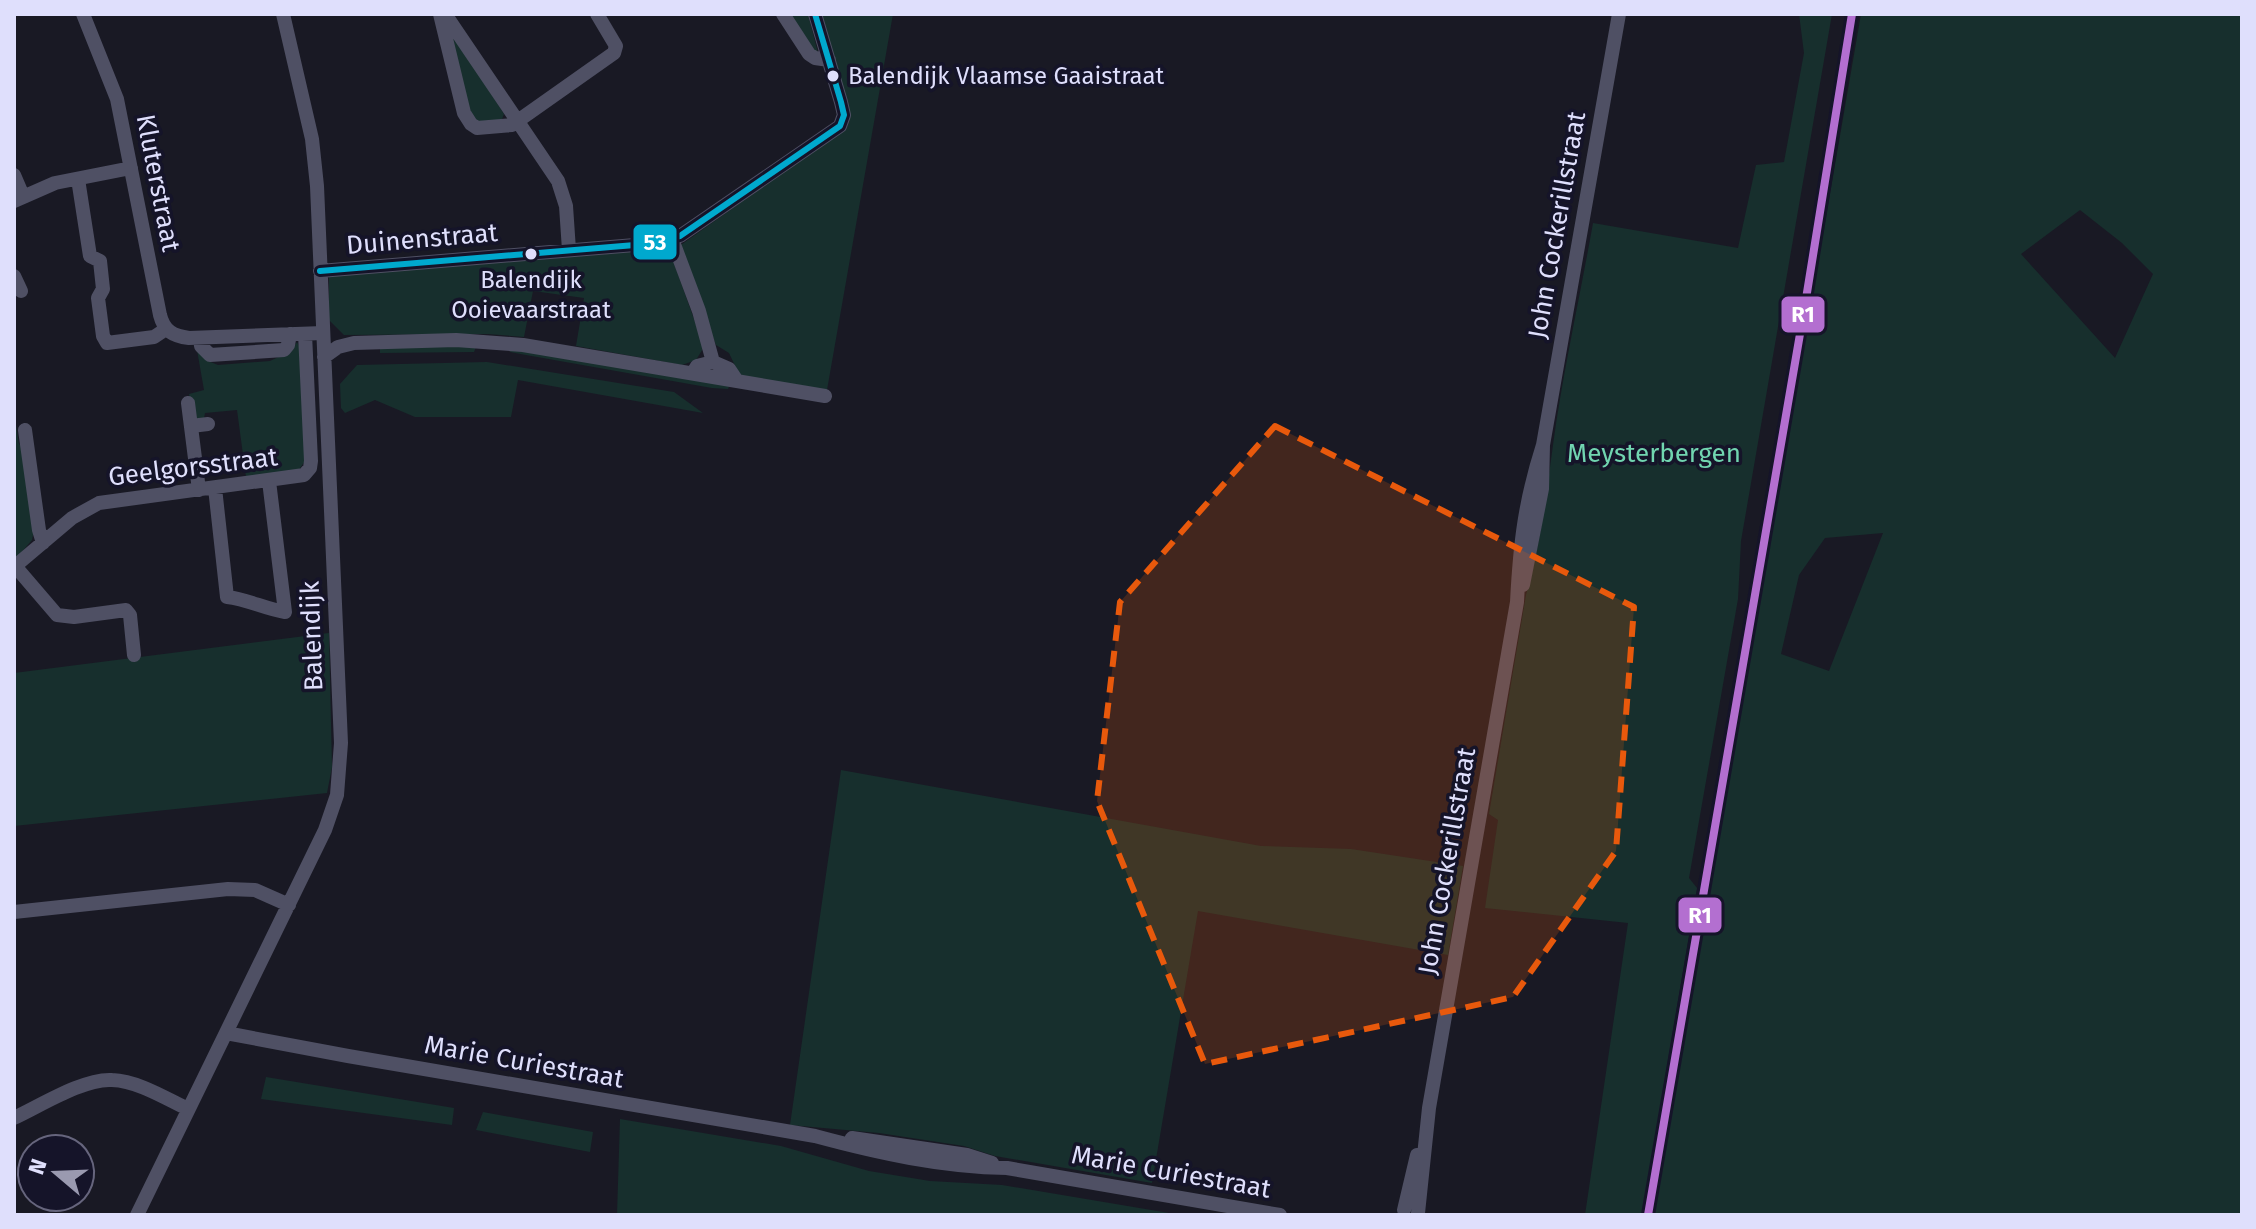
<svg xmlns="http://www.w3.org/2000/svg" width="2256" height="1229" font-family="'Fira Sans',sans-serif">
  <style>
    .green { fill: #172f2d; fill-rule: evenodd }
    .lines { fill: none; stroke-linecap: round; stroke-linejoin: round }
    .minor { stroke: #4f5064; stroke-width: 14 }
    .bus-1-casing { stroke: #151429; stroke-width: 12 }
    .bus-1 { stroke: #00a9ce; stroke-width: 6 }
    .rail-1-casing { stroke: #151429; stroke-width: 14 }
    .rail-1 { stroke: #b36fd0; stroke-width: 8 }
    .marked { fill: #e8590c; fill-opacity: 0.2; stroke: #e8590c; stroke-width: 6; stroke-dasharray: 16 10; stroke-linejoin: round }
    .bus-dot { fill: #dfdffc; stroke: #151429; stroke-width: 3 }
    .labels { text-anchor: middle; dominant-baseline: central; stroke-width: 7; stroke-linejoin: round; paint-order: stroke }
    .bus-label { font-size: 24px; fill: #dfdffc; stroke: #151429; text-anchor: start }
    .street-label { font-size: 26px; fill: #dfdffc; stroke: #151429 }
    .park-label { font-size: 26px; fill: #71d5b0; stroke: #151429 }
    .line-badge { stroke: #151429; stroke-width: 3 }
    .badge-label { font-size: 22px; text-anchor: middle; font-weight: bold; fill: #fff }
  </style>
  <rect width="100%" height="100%" fill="#191924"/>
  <path class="green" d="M790 14H808L818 53H816Z
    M821 14H893L827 390 740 376 729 353 716 345 678 247 843 130Z
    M1799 14H1832L1741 541 1738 599 1689 878 1697 888 1642 1215H1585L1628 923 1485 908 1498 820 1489 814 1526 595C1540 546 1546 496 1553 445 1563 371 1580 297 1593 223L1738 248 1756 165 1784 162 1804 53Z
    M1861 14H2242V1215H1654ZM2080 210 2122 243 2153 274 2115 358 2021 254ZM1883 533 1829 671 1781 654 1799 575 1825 538Z
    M453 33 504 114 502 119 485 123 472 119 450 35Z
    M669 249 704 347 696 360 682 365 576 346 584 298 533 291 524 337 488 334 344 335 329 320V276Z
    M297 342 300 348 305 461 298 471 246 477 237 410 205 413 204 418 193 420 189 394 204 390 197 350 208 361 218 365 270 361 291 351Z
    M380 347H476L474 352 380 353Z
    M511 348 730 384 728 389 712 388 526 355 510 352Z
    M487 362 674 392 703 413 518 380 511 417H415L375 400 345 413 341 408 340 384 357 365Z
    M14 424 16 425 19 444 22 446 34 530 32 540 14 561Z
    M329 633 332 767 327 793 14 826V673Z
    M841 770 1261 846 1351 849 1463 866 1448 955 1198 911 1152 1183 995 1156 964 1146 879 1133 790 1125Z
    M266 1077 454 1108 452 1125 261 1099Z
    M483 1112 593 1132 590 1152 476 1130Z
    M620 1119 781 1146 869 1171 930 1181 1002 1185 1181 1215H617Z"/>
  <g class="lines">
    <path class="minor" d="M83 14 117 99 160 315C164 331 173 336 189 338L323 333
      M440 14 464 113 471 124 477 128 512 125 614 53 616 46 597 14
      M445 14 558 181 566 206 569 250
      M783 14 809 54 815 58 829 60
      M14 175 23 196
      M78 179 90 256 100 261 103 289 98 298 103 336 107 343 154 337 166 329
      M14 201 55 183 131 168
      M672 239 699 311 713 362
      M320 271 647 244 680 236 840 126 844 115 841 102 815 14
      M14 276 21 291
      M200 338 201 346 210 355 284 350 288 345 290 334
      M324 357 338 347 354 343 456 340 523 345 825 396
      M693 373 697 366 713 362 729 369 737 381
      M188 403 199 490
      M191 426 208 424
      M25 430 39 530 43 543
      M215 488 227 597C247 599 265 609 285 612L269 481
      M15 566 57 615 74 617 126 610 130 615 134 655
      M14 567 72 518 99 503 304 475 310 468 311 461 305 334
      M1523 585 1542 489 1543 445 1619 14
      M14 912 228 889 255 890 289 905
      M226 1033 348 1056 815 1136C878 1153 942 1167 1007 1168L1280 1215
      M14 1118C40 1106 84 1078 112 1080 138 1081 165 1098 188 1109
      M852 1138 967 1155 992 1163
      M1404 1210 1417 1155
      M1418 1213 1429 1108 1517 602C1520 543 1525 501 1543 445
      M137 1215 325 830 337 795 341 743 317 186 312 139 283 14"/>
    <defs>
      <path id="bus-1" d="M320 271 647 244 680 236 840 126 844 115 841 102 815 14"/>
    </defs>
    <use href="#bus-1" class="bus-1-casing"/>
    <use href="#bus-1" class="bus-1"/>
    <defs>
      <path id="rail-1" d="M1648 1215 1805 305 1852 14"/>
    </defs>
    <use href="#rail-1" class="rail-1-casing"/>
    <use href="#rail-1" class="rail-1"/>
  </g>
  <path class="marked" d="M1275 426 1634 607 1616 851 1513 997 1205 1064 1097 801 1120 602Z"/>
  <g class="bus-dot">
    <circle cx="833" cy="76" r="7"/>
    <circle cx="531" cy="254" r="7"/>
  </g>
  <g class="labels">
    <g class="bus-label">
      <text x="848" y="76">Balendijk Vlaamse Gaaistraat</text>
      <text x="531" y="280" text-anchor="middle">Balendijk<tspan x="531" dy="30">Ooievaarstraat</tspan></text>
    </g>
    <g class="street-label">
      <text transform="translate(158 183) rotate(79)">Kluterstraat</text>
      <text transform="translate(1557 225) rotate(-80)">John Cockerillstraat</text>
      <text transform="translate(422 239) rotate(-5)">Duinenstraat</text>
      <text transform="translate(193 467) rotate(-7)">Geelgorsstraat</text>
      <text transform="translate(312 636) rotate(-92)">Balendijk</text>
      <text transform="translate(1447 861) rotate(-80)">John Cockerillstraat</text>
      <text transform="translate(524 1062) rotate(10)">Marie Curiestraat</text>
      <text transform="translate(1171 1172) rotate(10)">Marie Curiestraat</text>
    </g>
    <g class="park-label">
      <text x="1654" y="453">Meysterbergen</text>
    </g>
  </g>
  <g class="line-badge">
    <rect x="632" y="223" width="46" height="38" rx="8" fill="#00a9ce"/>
    <rect x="1780" y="295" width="46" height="39" rx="8" fill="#b36fd0"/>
    <rect x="1677" y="896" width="46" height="38" rx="8" fill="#b36fd0"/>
  </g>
  <g class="badge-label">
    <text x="655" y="250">53</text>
    <text x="1803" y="322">R1</text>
    <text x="1700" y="923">R1</text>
  </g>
  <rect width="2256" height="1229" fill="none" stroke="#dfdffc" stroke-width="32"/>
  <g transform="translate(56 1173) rotate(289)"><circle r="38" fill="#151429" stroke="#66657d" stroke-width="2"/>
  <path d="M0-6L14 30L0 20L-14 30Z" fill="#9a9ab0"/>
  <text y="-12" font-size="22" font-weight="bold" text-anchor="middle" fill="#dfdffc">N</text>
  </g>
</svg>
